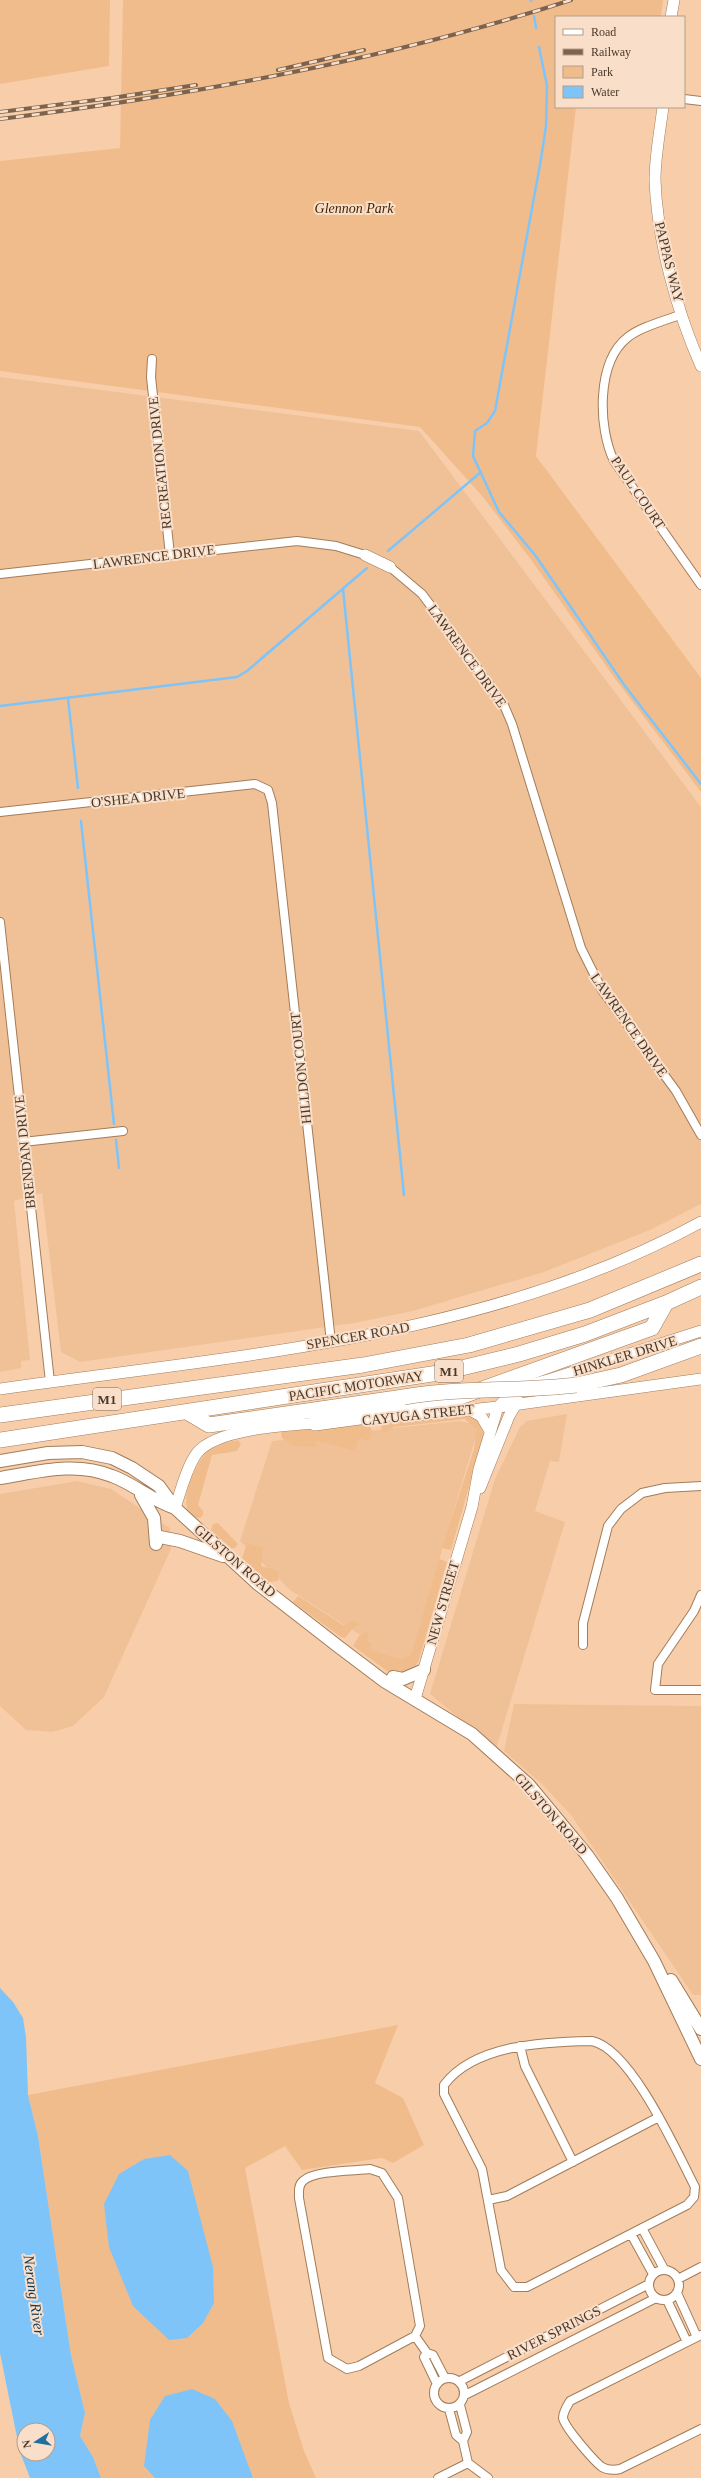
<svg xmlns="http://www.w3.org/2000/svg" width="701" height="2478" font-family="Georgia,serif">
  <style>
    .built { fill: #f0c197 }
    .green { fill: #f1bc8c }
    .water { fill: #7ec4f9; fill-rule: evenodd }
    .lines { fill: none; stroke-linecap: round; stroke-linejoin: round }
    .stream { stroke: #7ec4f9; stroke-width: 2.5 }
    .minor-casing { stroke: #a27c5a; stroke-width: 10 }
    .tertiary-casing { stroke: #a27c5a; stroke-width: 12 }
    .secondary-casing { stroke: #a27c5a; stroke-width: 14 }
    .motorway-casing { stroke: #a27c5a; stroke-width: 16 }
    .minor { stroke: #fff; stroke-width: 8 }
    .tertiary { stroke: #fff; stroke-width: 11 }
    .secondary { stroke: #fff; stroke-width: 12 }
    .motorway { stroke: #fff; stroke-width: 15 }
    .rail-casing { stroke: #7b634e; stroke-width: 4 }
    .rail { stroke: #f9dfc9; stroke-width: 2.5; stroke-dasharray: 8; stroke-linecap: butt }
    .motorway-bridge-casing { stroke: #a27c5a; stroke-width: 16; stroke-linecap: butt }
    .motorway-bridge { stroke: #fff; stroke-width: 15 }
    .labels { text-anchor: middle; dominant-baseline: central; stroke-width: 4; stroke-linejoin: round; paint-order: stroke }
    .shield { fill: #f9dfc9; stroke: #7e6b5a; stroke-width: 1 }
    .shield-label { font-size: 13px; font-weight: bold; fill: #4a392a }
    .park-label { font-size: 14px; font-style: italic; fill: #422403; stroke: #f9dfc9 }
    .street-label { font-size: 14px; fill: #4a392a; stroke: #f9dfc9 }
    .water-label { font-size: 15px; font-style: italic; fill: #143b55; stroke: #f9dfc9 }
  </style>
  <rect width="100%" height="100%" fill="#f8ceaa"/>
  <path class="built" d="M0 377 419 431 701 807V1204L650 1230 544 1272 413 1311 354 1323 80 1362 61 1352 42 1193 14 1201 30 1360 21 1361V1368L0 1372Z
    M567 1414 559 1462 550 1461 535 1511 565 1522 496 1749 430 1694 495 1479 520 1427 527 1421Z
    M460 1421 472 1424 477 1433 411 1654 403 1659 369 1650 371 1642 290 1590 240 1541 272 1441Z
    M77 1481 111 1489 170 1528 171 1549 104 1697 73 1726 52 1732 26 1730 0 1706V1494Z
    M514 1704 701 1706V1995H693L571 1815 541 1783 504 1751Z"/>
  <path class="green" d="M0 0H110L109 66 0 84Z
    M123 0H663L661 17H556V107H576L536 456 701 678V792L616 680 532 561 483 497 420 427 0 371V161L120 148Z
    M465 1414 477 1419 484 1434 451 1550 442 1548 474 1449 476 1430 465 1419 394 1427 383 1434 381 1427 384 1422Z
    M365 1424 371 1428 372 1434 369 1441 359 1438 355 1451 317 1441 316 1447 293 1446 282 1438 281 1432Z
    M238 1440 241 1444 237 1451 212 1455 198 1505 203 1511V1515L200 1518C171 1515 195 1463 207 1452 216 1444 226 1443 238 1440Z
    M218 1523 238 1544 235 1548H231L211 1530 213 1524Z
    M247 1543 263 1548 261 1566 278 1571V1581L269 1582 242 1558Z
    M439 1559 447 1562 419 1660 415 1667 398 1675 387 1671 353 1646 359 1636 369 1631 367 1640 371 1642 370 1650 403 1659 411 1654Z
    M298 1596 343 1625 353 1621 361 1624 353 1628 345 1638 341 1637 293 1602Z
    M398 2025 375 2083 403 2098 424 2145 393 2163 382 2158 302 2170 285 2146 245 2168 289 2403 304 2451 316 2478H101L93 2457 80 2436 85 2413 71 2355 38 2136 28 2095Z"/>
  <path class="water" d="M0 1988 13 2002 23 2018 26 2037 28 2095 38 2136 71 2355 85 2413 80 2436 93 2457 101 2478H30L20 2452 0 2353ZM24 2430H48V2454H24Z
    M170 2155 188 2171 213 2267 214 2303 203 2323 187 2338 169 2340 133 2306 109 2247 104 2204 119 2174 144 2159Z
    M192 2389 215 2399 232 2421 253 2478H155L144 2466 150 2420 165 2396Z"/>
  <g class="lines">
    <path class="stream" d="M531 0V1
      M534 16 536 28
      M539 47 547 86 546 126 541 159 495 411 487 423 475 431 473 456 499 512 535 555 625 686 701 784
      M388 551 481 472
      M343 589 404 1195
      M68 698 78 788
      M0 706 237 677 247 671 367 568
      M81 821 114 1124
      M116 1140 119 1168"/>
    <defs>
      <path id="minor" d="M684 99 701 101
        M682 314C665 321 642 326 628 337 596 362 598 428 614 461L701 585
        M152 359 151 377 170 555
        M390 567 422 594 503 703 512 724 581 948 602 990 676 1091 701 1135
        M0 574 297 541 336 546 365 555
        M0 812 255 784 268 790 272 803 331 1342
        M0 922 50 1382
        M23 1142 123 1131
        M701 1595 694 1611 658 1664 655 1690H701
        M583 1645V1623L608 1526 621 1509 642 1493 665 1488 701 1486
        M592 2041C631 2049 677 2152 695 2187L694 2197 687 2205 527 2287H514L501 2270 482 2169 444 2094V2085C475 2044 545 2042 592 2041Z
        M520 2046 525 2066 573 2162
        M370 2169 382 2173 398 2198 420 2326 415 2336 359 2366 347 2369 328 2358 299 2198C299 2192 298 2185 303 2181 314 2170 355 2171 370 2169Z
        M488 2200 507 2196 659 2117
        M642 2228 664 2269
        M631 2234 653 2274
        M649 2285a15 15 0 1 1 30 0a15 15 0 1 1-30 0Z
        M678 2279 701 2267
        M677 2293 697 2337
        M667 2300 687 2342
        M701 2335 570 2401C567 2406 563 2412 563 2418 565 2428 594 2461 602 2467 607 2470 615 2470 620 2469L701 2429
        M415 2336 427 2353 433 2355 445 2378
        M427 2353 424 2357 437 2384
        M434 2393a15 15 0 1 1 30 0a15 15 0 1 1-30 0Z
        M460 2381 649 2284
        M465 2395 656 2298
        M460 2405 467 2432 463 2441
        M449 2409 456 2435 463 2441 468 2463
        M468 2463 488 2478
        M438 2478 468 2463"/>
      <path id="tertiary" d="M671 17 674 0
        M663 107C660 131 655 156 655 180 657 239 677 312 701 366
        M365 555 390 567
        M542 1382 701 1331
        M0 1389C236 1355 487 1339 701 1222
        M470 1410 481 1416 490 1431
        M410 1416 498 1407 701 1379
        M480 1488 509 1416 518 1401
        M175 1508C181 1491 186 1468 197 1453 217 1428 290 1425 321 1423
        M415 1699 472 1507 479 1469 498 1407 515 1389 548 1380"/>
      <path id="secondary" d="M0 1461 48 1453 82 1452 112 1458 132 1468 159 1486 175 1508 258 1584 339 1647 384 1681 472 1734 529 1785 587 1855 617 1898 654 1961 701 2059
        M0 1478C38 1472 75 1461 112 1476 134 1484 151 1500 175 1508
        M141 1495 154 1518 156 1544
        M160 1537 180 1541 223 1556
        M393 1677 403 1679 424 1670
        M671 1980 701 2029"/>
      <path id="motorway" d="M576 1385 621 1375 701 1346
        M187 1412 209 1425 404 1397
        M0 1415 363 1365 469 1345 590 1310 701 1264
        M315 1423 411 1410 449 1401 652 1328 666 1303
        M0 1440 445 1372 519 1354 585 1334 666 1303 701 1287"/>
    </defs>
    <use href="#minor" class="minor-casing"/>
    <use href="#tertiary" class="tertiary-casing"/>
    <use href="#secondary" class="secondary-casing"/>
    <use href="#motorway" class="motorway-casing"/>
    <use href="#minor" class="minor"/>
    <use href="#tertiary" class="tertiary"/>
    <use href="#secondary" class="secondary"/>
    <use href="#motorway" class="motorway"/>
    <defs>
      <path id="rail" d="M278 70 364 50
        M0 112 112 98 196 85
        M0 119C193 95 386 60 571 0"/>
    </defs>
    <use href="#rail" class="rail-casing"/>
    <use href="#rail" class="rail"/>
    <defs>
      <path id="motorway-bridge" d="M404 1397C461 1387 519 1392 576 1385"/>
    </defs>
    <use href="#motorway-bridge" class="motorway-bridge-casing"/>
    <use href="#motorway-bridge" class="motorway-bridge"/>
  </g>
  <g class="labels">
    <g class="shield">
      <rect x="435" y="1360" width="28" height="22" rx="3"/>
      <rect x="93" y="1388" width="28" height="22" rx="3"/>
    </g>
    <g class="shield-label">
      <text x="449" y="1371">M1</text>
      <text x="107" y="1399">M1</text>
    </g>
    <g class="park-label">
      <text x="354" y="208">Glennon Park</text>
    </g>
    <g class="street-label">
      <text transform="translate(669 262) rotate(76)">PAPPAS WAY</text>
      <text transform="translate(160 463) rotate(-96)">RECREATION DRIVE</text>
      <text transform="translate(638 493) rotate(56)">PAUL COURT</text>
      <text transform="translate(154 557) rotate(-7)">LAWRENCE DRIVE</text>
      <text transform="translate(467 656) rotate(54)">LAWRENCE DRIVE</text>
      <text transform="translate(138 798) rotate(-6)">O'SHEA DRIVE</text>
      <text transform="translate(629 1025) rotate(55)">LAWRENCE DRIVE</text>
      <text transform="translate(301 1068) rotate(-96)">HILLDON COURT</text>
      <text transform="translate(25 1152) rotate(-96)">BRENDAN DRIVE</text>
      <text transform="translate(358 1336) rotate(-10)">SPENCER ROAD</text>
      <text transform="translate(625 1356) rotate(-17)">HINKLER DRIVE</text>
      <text transform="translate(356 1386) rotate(-9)">PACIFIC MOTORWAY</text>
      <text transform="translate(418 1415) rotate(-6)">CAYUGA STREET</text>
      <text transform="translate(235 1561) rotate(41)">GILSTON ROAD</text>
      <text transform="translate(443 1603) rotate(-74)">NEW STREET</text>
      <text transform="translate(551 1814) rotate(49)">GILSTON ROAD</text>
      <text transform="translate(554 2333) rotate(-27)">RIVER SPRINGS</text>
    </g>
    <g class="water-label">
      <text transform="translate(34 2295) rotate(82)">Nerang River</text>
    </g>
  </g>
  <rect x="555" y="16" width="130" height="92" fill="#f9dfc9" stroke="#b39d89"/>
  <rect x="563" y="29" width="20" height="6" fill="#ffffff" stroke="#b39d89"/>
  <text x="591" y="36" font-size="12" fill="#4a392a">Road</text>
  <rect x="563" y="49" width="20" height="6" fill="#7b634e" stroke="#b39d89"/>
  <text x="591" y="56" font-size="12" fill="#4a392a">Railway</text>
  <rect x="563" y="66" width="20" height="12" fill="#f1bc8c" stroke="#b39d89"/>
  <text x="591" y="76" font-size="12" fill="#4a392a">Park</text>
  <rect x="563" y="86" width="20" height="12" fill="#7ec4f9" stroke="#b39d89"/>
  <text x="591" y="96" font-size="12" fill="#4a392a">Water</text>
  <g transform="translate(36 2442) rotate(258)"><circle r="19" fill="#f9dfc9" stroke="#b39d89"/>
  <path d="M0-3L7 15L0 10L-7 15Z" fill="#216ea0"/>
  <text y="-6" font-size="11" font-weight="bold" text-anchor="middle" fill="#4a392a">N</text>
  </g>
</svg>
